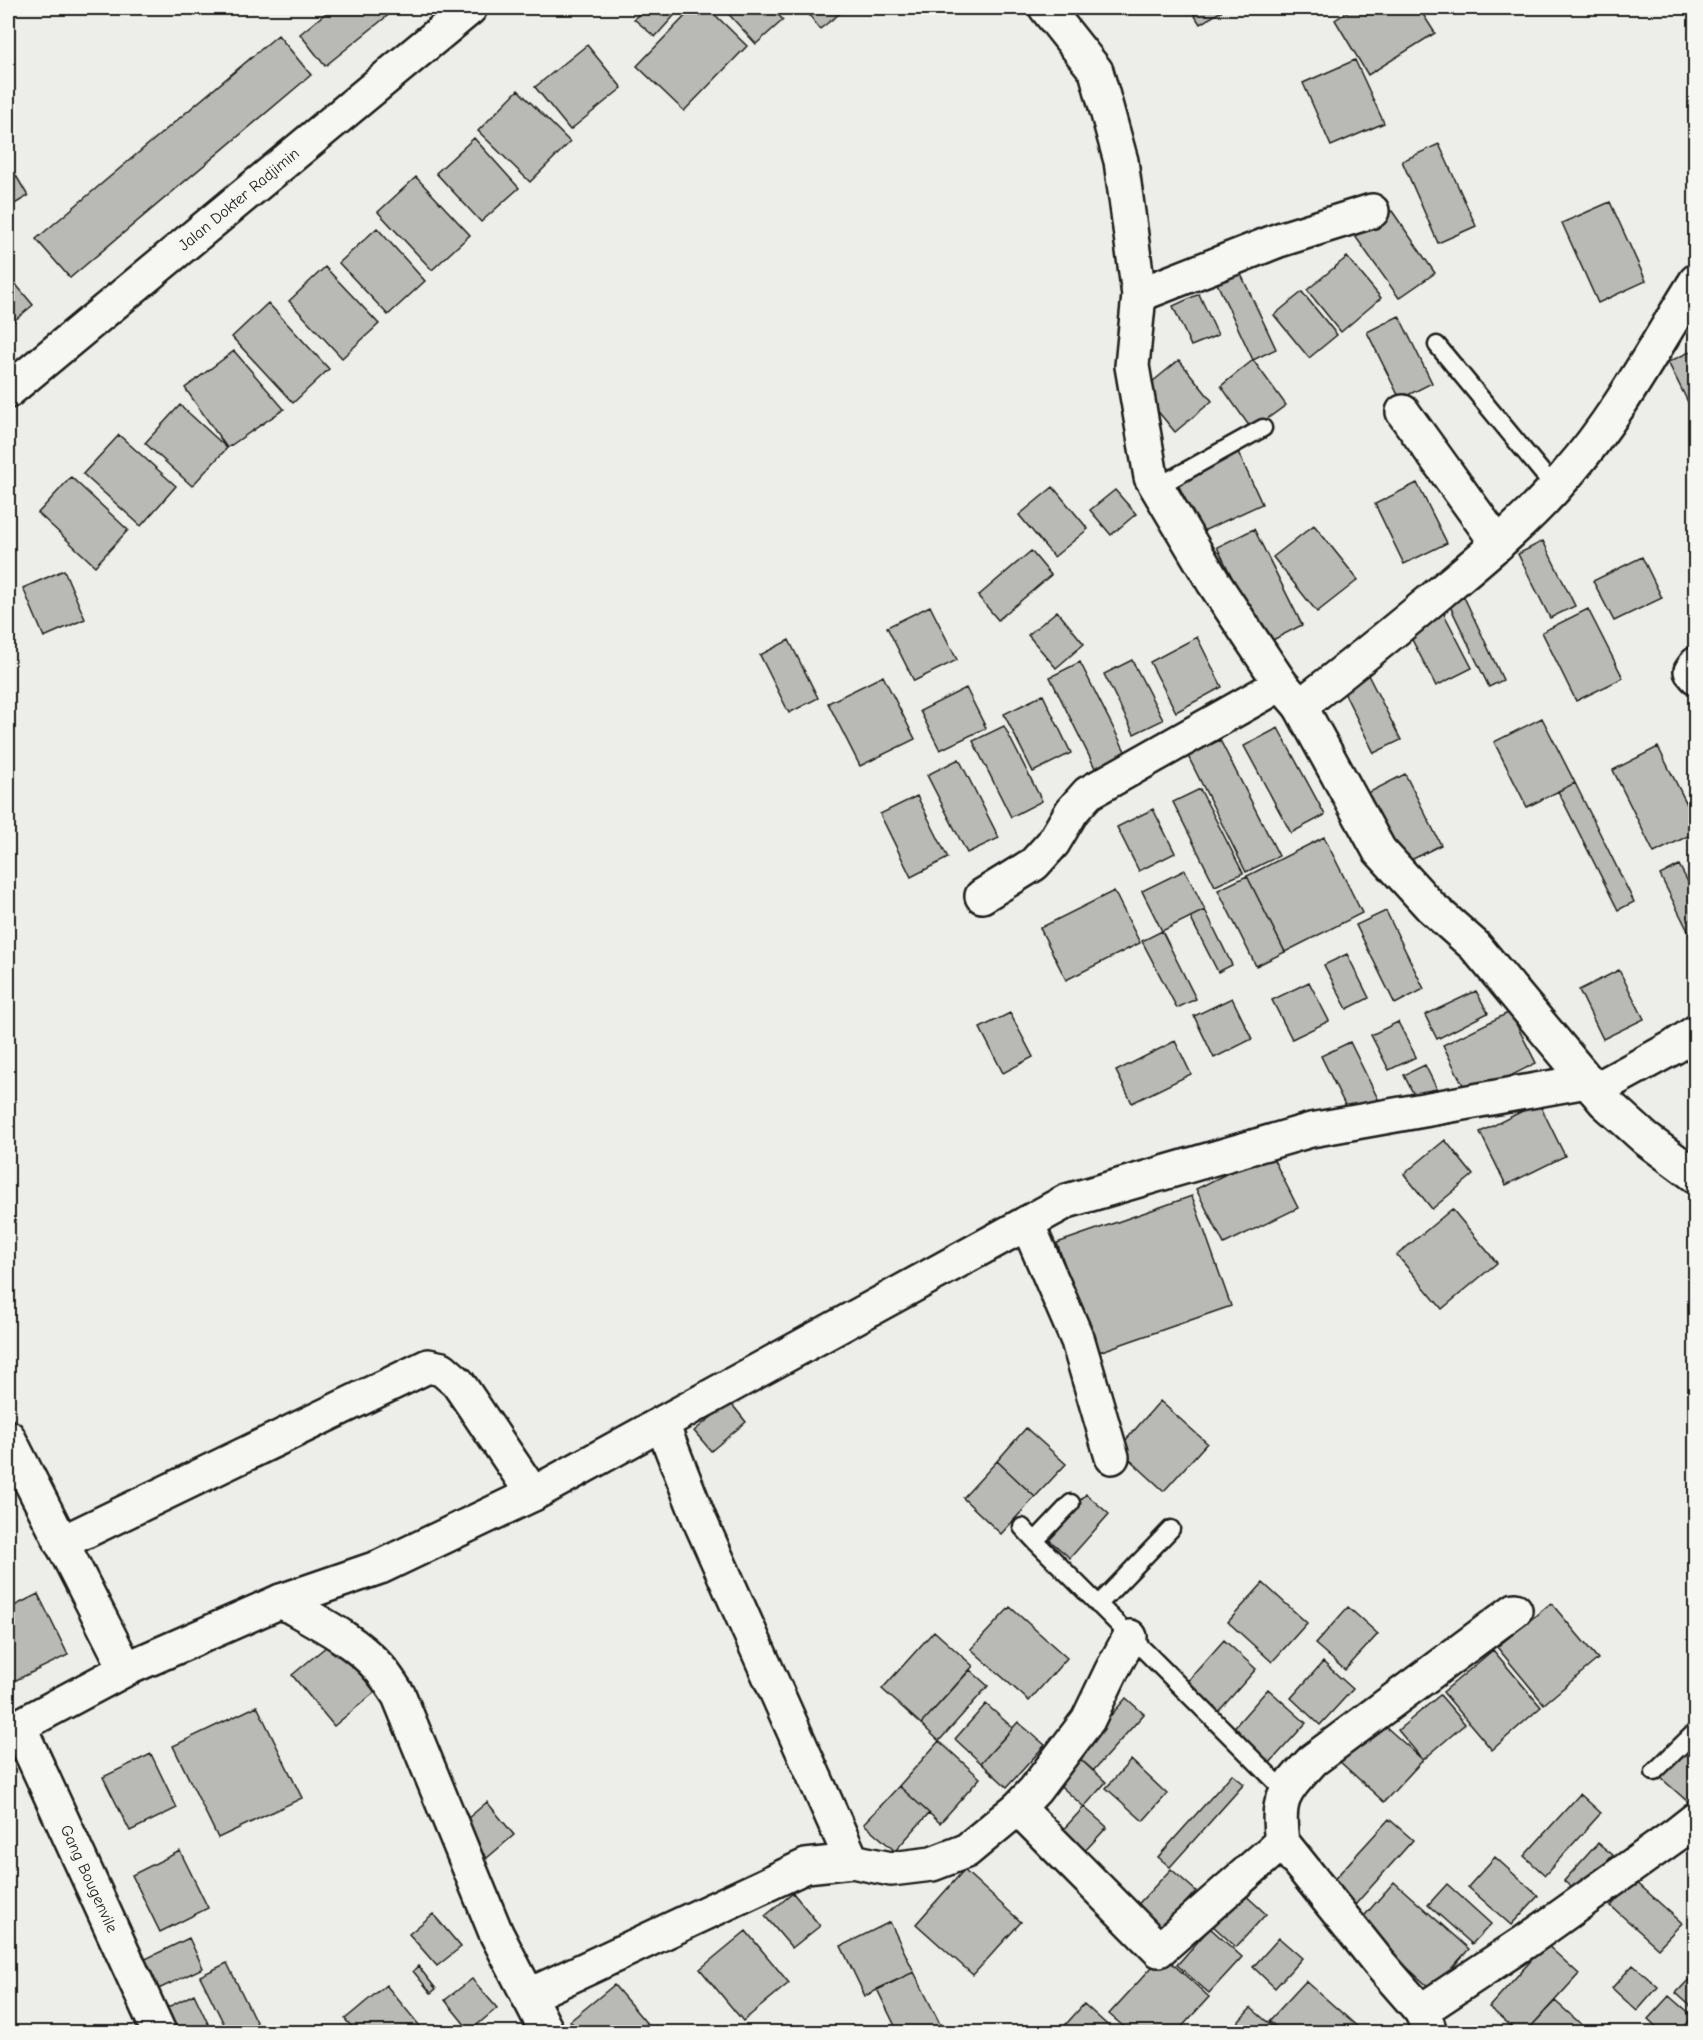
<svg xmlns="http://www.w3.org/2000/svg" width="1703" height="2040" font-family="'Comic Neue',sans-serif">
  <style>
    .building { fill: #b9b9b6; stroke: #1c1c1c; stroke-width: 1.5 }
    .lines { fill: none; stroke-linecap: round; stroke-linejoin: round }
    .service-casing { stroke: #1c1c1c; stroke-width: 21 }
    .minor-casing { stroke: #1c1c1c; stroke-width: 38 }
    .secondary-casing { stroke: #1c1c1c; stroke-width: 38 }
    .service { stroke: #f6f6f2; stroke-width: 16 }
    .minor { stroke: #f6f6f2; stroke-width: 33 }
    .secondary { stroke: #f6f6f2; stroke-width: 33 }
    .labels { text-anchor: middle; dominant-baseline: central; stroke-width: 4.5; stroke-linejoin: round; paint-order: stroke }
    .street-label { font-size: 16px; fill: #1c1c1c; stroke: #f6f6f2 }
  </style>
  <rect width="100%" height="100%" fill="#edede9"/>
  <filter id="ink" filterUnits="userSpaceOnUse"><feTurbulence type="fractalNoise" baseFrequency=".0167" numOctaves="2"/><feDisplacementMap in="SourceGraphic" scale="12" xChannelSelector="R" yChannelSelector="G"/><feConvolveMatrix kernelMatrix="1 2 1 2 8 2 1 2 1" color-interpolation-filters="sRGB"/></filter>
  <g filter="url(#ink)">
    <path class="building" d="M332 8H397L325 66 300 34Z
      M645 8H681L655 37 634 19Z
      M693 8H708L747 46 684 111 637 66Z
      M723 8H772L783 20 756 44Z
      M804 8H840L843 11 820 29Z
      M1190 8H1227L1200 24Z
      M1344 8H1419L1435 33 1368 75 1335 20 1347 12Z
      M278 35 311 75 70 278 36 239Z
      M587 45 622 88 570 130 535 87Z
      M1355 60 1384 123 1331 146 1303 83Z
      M518 90 570 142 530 182 478 131Z
      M474 138 519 188 481 222 436 173Z
      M1439 144 1476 226 1438 243 1402 161Z
      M8 162 28 196 8 208Z
      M416 177 470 235 432 270 378 212Z
      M1610 202 1646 281 1598 303 1562 223Z
      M1392 211 1435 273 1399 298 1355 236Z
      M377 228 425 281 388 315 339 263Z
      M1347 257 1381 298 1341 332 1307 290Z
      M325 267 379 324 342 358 289 301Z
      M1239 270 1276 349 1253 360 1216 281Z
      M8 275 33 305 8 326Z
      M1302 292 1337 335 1309 358 1274 315Z
      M1199 294 1218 335 1191 346 1173 306Z
      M268 303 329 369 293 403 232 337Z
      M1399 316 1432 383 1400 399 1367 332Z
      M1696 349V418L1668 362Z
      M234 351 284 409 227 448 185 388Z
      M1179 360 1212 401 1175 432 1141 391Z
      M1253 360 1286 405 1252 430 1221 386Z
      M180 405 227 448 192 486 145 443Z
      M119 435 176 486 141 526 83 474Z
      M1238 452 1262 504 1201 532 1176 480Z
      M71 477 128 530 95 566 38 513Z
      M1417 483 1447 543 1404 564 1375 504Z
      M1053 487 1088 529 1054 557 1019 515Z
      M1115 490 1136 514 1111 535 1090 510Z
      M1314 525 1358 580 1317 612 1273 557Z
      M1254 529 1302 625 1265 644 1217 547Z
      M1543 541 1575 606 1550 618 1518 554Z
      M1031 551 1051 575 998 620 978 596Z
      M1642 557 1662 598 1614 621 1593 581Z
      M64 570 85 619 44 637 23 588Z
      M1464 597 1503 680 1489 687 1449 604Z
      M930 606 957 660 914 681 887 627Z
      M1588 609 1623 678 1576 701 1542 632Z
      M1442 610 1472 668 1436 686 1406 628Z
      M1057 611 1084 644 1056 668 1028 635Z
      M1197 637 1222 687 1176 712 1150 662Z
      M789 640 818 698 789 713 760 655Z
      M1132 660 1163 720 1134 734 1104 674Z
      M1080 662 1132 765 1101 780 1050 677Z
      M1366 671 1401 740 1374 753 1340 684Z
      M883 676 915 739 860 766 828 703Z
      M966 688 986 728 940 750 920 711Z
      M1043 695 1071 753 1033 772 1004 714Z
      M1542 718 1575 783 1527 807 1494 742Z
      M1004 726 1042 801 1011 817 973 741Z
      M1278 728 1325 815 1291 833 1244 746Z
      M1220 740 1279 856 1246 872 1188 756Z
      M1658 747 1696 822V832L1654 853 1613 770Z
      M959 759 999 838 967 853 927 775Z
      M1405 774 1441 845 1401 865 1366 794Z
      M1575 783 1634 902 1618 910 1558 791Z
      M1200 789 1243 873 1215 886 1173 802Z
      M917 796 948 858 911 877 880 814Z
      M1153 809 1175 853 1139 871 1117 827Z
      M1324 837 1362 913 1285 952 1247 876Z
      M1679 865 1696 897 1695 945 1660 875Z
      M1185 870 1205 910 1162 931 1142 891Z
      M1247 876 1285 952 1256 966 1218 890Z
      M1114 891 1140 943 1066 980 1040 928Z
      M1205 910 1232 965 1218 972 1190 917Z
      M1386 911 1424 989 1395 1004 1356 925Z
      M1162 931 1196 999 1177 1008 1142 941Z
      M1347 954 1369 998 1347 1009 1324 965Z
      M1619 970 1644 1019 1603 1039 1579 990Z
      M1309 982 1329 1021 1292 1039 1272 1000Z
      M1476 991 1488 1013 1437 1039 1425 1015Z
      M1232 998 1252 1039 1214 1058 1194 1016Z
      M1510 1012 1536 1063 1469 1097 1443 1045Z
      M1010 1013 1033 1057 1003 1073 980 1028Z
      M1398 1022 1416 1057 1389 1070 1371 1035Z
      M1175 1041 1191 1074 1132 1103 1116 1071Z
      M1350 1042 1380 1103 1351 1117 1321 1056Z
      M1425 1065 1438 1091 1417 1101 1404 1075Z
      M1539 1103 1565 1156 1506 1185 1480 1132Z
      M1445 1140 1473 1175 1432 1209 1404 1174Z
      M1270 1152 1298 1208 1224 1244 1196 1189Z
      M1192 1196 1231 1306 1096 1353 1057 1243Z
      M1452 1209 1497 1263 1442 1309 1397 1255Z
      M1160 1401 1207 1443 1164 1491 1118 1449Z
      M730 1402 746 1422 711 1451 694 1431Z
      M1026 1428 1066 1464 1035 1497 997 1461Z
      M997 1461 1035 1497 1001 1534 963 1498Z
      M1086 1494 1109 1514 1070 1558 1047 1538Z
      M1263 1583 1307 1623 1272 1662 1228 1622Z
      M38 1594 68 1655 10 1683 8 1677V1609Z
      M1551 1603 1598 1659 1544 1704 1497 1647Z
      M1010 1607 1067 1658 1029 1701 971 1649Z
      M1348 1607 1378 1634 1345 1670 1315 1644Z
      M934 1631 973 1666 921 1724 882 1689Z
      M1224 1640 1256 1669 1218 1712 1186 1683Z
      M333 1641 375 1692 334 1726 292 1675Z
      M1493 1650 1541 1707 1492 1750 1443 1692Z
      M1323 1662 1353 1689 1320 1725 1291 1698Z
      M970 1670 988 1686 939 1741 921 1724Z
      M1268 1689 1306 1723 1267 1766 1230 1732Z
      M1440 1695 1465 1724 1423 1760 1398 1730Z
      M1126 1698 1144 1714 1093 1771 1076 1755Z
      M986 1704 1013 1728 981 1763 955 1739Z
      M257 1706 302 1798 218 1838 173 1746Z
      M1376 1718 1423 1760 1384 1802 1338 1760Z
      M1018 1722 1045 1745 1007 1787 981 1763Z
      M1696 1739V1809L1661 1778Z
      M939 1741 980 1778 940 1823 899 1786Z
      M151 1754 177 1808 130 1831 103 1777Z
      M1076 1755 1106 1782 1084 1807 1053 1779Z
      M1131 1760 1167 1794 1143 1821 1106 1788Z
      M1232 1774 1244 1784 1170 1867 1158 1857Z
      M899 1786 929 1813 895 1851 864 1824Z
      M1580 1794 1601 1813 1545 1875 1524 1856Z
      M487 1802 514 1835 487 1858 460 1825Z
      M1084 1807 1107 1827 1083 1853 1060 1833Z
      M1389 1819 1413 1840 1354 1906 1329 1885Z
      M1598 1843 1613 1855 1578 1893 1564 1881Z
      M180 1851 208 1908 160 1932 132 1875Z
      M1495 1857 1538 1896 1511 1925 1468 1887Z
      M1171 1869 1196 1891 1154 1938 1128 1915Z
      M964 1870 1021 1922 973 1975 916 1924Z
      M1634 1880 1682 1923 1658 1948 1611 1906Z
      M1394 1882 1469 1949 1432 1990 1358 1923Z
      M1447 1884 1491 1924 1472 1944 1428 1905Z
      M1242 1892 1266 1914 1236 1947 1212 1925Z
      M793 1893 820 1926 792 1948 765 1916Z
      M433 1914 461 1947 437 1966 409 1934Z
      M890 1922 914 1972 865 1996 841 1946Z
      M1210 1928 1242 1957 1209 1993 1177 1965Z
      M746 1931 789 1983 743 2021 700 1969Z
      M189 1938 203 1968 150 1993 135 1964Z
      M1279 1938 1302 1958 1275 1988 1253 1967Z
      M1546 1944 1579 1974 1526 2032H1518L1489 2007Z
      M1163 1955 1209 1997 1177 2032H1130L1109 2014Z
      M227 1963 261 2032H228L200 1976Z
      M1633 1965 1658 1987 1637 2011 1612 1988Z
      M418 1966 436 1989 431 1993 413 1971Z
      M914 1972 944 2032H898L877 1989Z
      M1696 1972V2011L1676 1993Z
      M472 1979 497 2008 470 2031 445 2000Z
      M1306 1981 1361 2030 1358 2032H1282L1269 2021Z
      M386 1985 420 2026 412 2032H356L345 2019Z
      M614 1985 654 2032H580L570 2021Z
      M194 1994 212 2032H178L166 2008Z
      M1669 1996 1693 2017 1679 2032H1662L1648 2019Z
      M1555 2001 1590 2032H1526Z
      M1084 2004 1115 2032H1059Z
      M1251 2008 1279 2032H1229Z"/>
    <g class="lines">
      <defs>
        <path id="service" d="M1437 345 1555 488
          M1155 488 1263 428
          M1071 1503 1035 1541 1285 1791
          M1022 1527 1035 1541
          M1098 1605 1171 1529
          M1654 1772 1696 1731"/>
        <g id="minor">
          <path d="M1046 8 1096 71 1121 161 1139 295 1132 366 1151 477 1214 583 1281 684 1300 706"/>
          <path d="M1696 281C1655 346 1618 416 1567 474 1532 516 1490 551 1448 586 1400 627 1350 667 1300 706L1379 850 1431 907 1475 946 1605 1102 1646 1139 1696 1176"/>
          <path d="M1139 295 1279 240 1372 211"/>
          <path d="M1403 412 1498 544"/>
          <path d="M1696 664 1691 671 1696 677"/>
          <path d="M982 896 1034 864 1053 843 1072 811 1088 793 1281 684"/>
          <path d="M1595 1090 1674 1047 1696 1032"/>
          <path d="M1027 1223 1078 1341 1112 1457"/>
          <path d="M662 1424 700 1521 852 1861"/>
          <path d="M8 1437 126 1669"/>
          <path d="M61 1543 428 1366 442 1369 458 1383 533 1494"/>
          <path d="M281 1601C316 1621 354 1639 380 1669 387 1677 393 1687 399 1696L496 1933 547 2032"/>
          <path id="s1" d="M19 1726 159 2032"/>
          <path d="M8 1732 126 1669 281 1601 380 1567 533 1494 1067 1201 1311 1130 1587 1081"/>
          <path d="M1018 1808 1159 1950 1282 1842"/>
          <path d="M528 1996 806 1866 852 1861 891 1869 932 1864 966 1851 1018 1808 1035 1790 1088 1720 1112 1670 1130 1637"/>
          <path d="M1421 2011 1525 1942 1677 1834 1696 1819"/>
          <path d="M1428 2026 1421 2011 1379 1963 1282 1842C1276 1797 1284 1792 1313 1760L1515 1610"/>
        </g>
        <g id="secondary">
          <path id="s2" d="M8 391 470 8"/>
        </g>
      </defs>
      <use href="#service" class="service-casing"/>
      <use href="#minor" class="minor-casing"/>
      <use href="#secondary" class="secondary-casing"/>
      <use href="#service" class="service"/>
      <use href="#minor" class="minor"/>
      <use href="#secondary" class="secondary"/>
    </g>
  </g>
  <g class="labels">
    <g class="street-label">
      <text stroke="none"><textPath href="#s2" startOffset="300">Jalan Dokter Radjimin</textPath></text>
      <text stroke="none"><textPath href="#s1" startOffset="168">Gang Bougenvile</textPath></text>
    </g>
  </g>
  <rect width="1703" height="2040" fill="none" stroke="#f6f6f2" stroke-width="30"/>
  <rect x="15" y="15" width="1673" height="2010" fill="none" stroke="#1c1c1c" stroke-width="2" filter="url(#ink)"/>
</svg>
